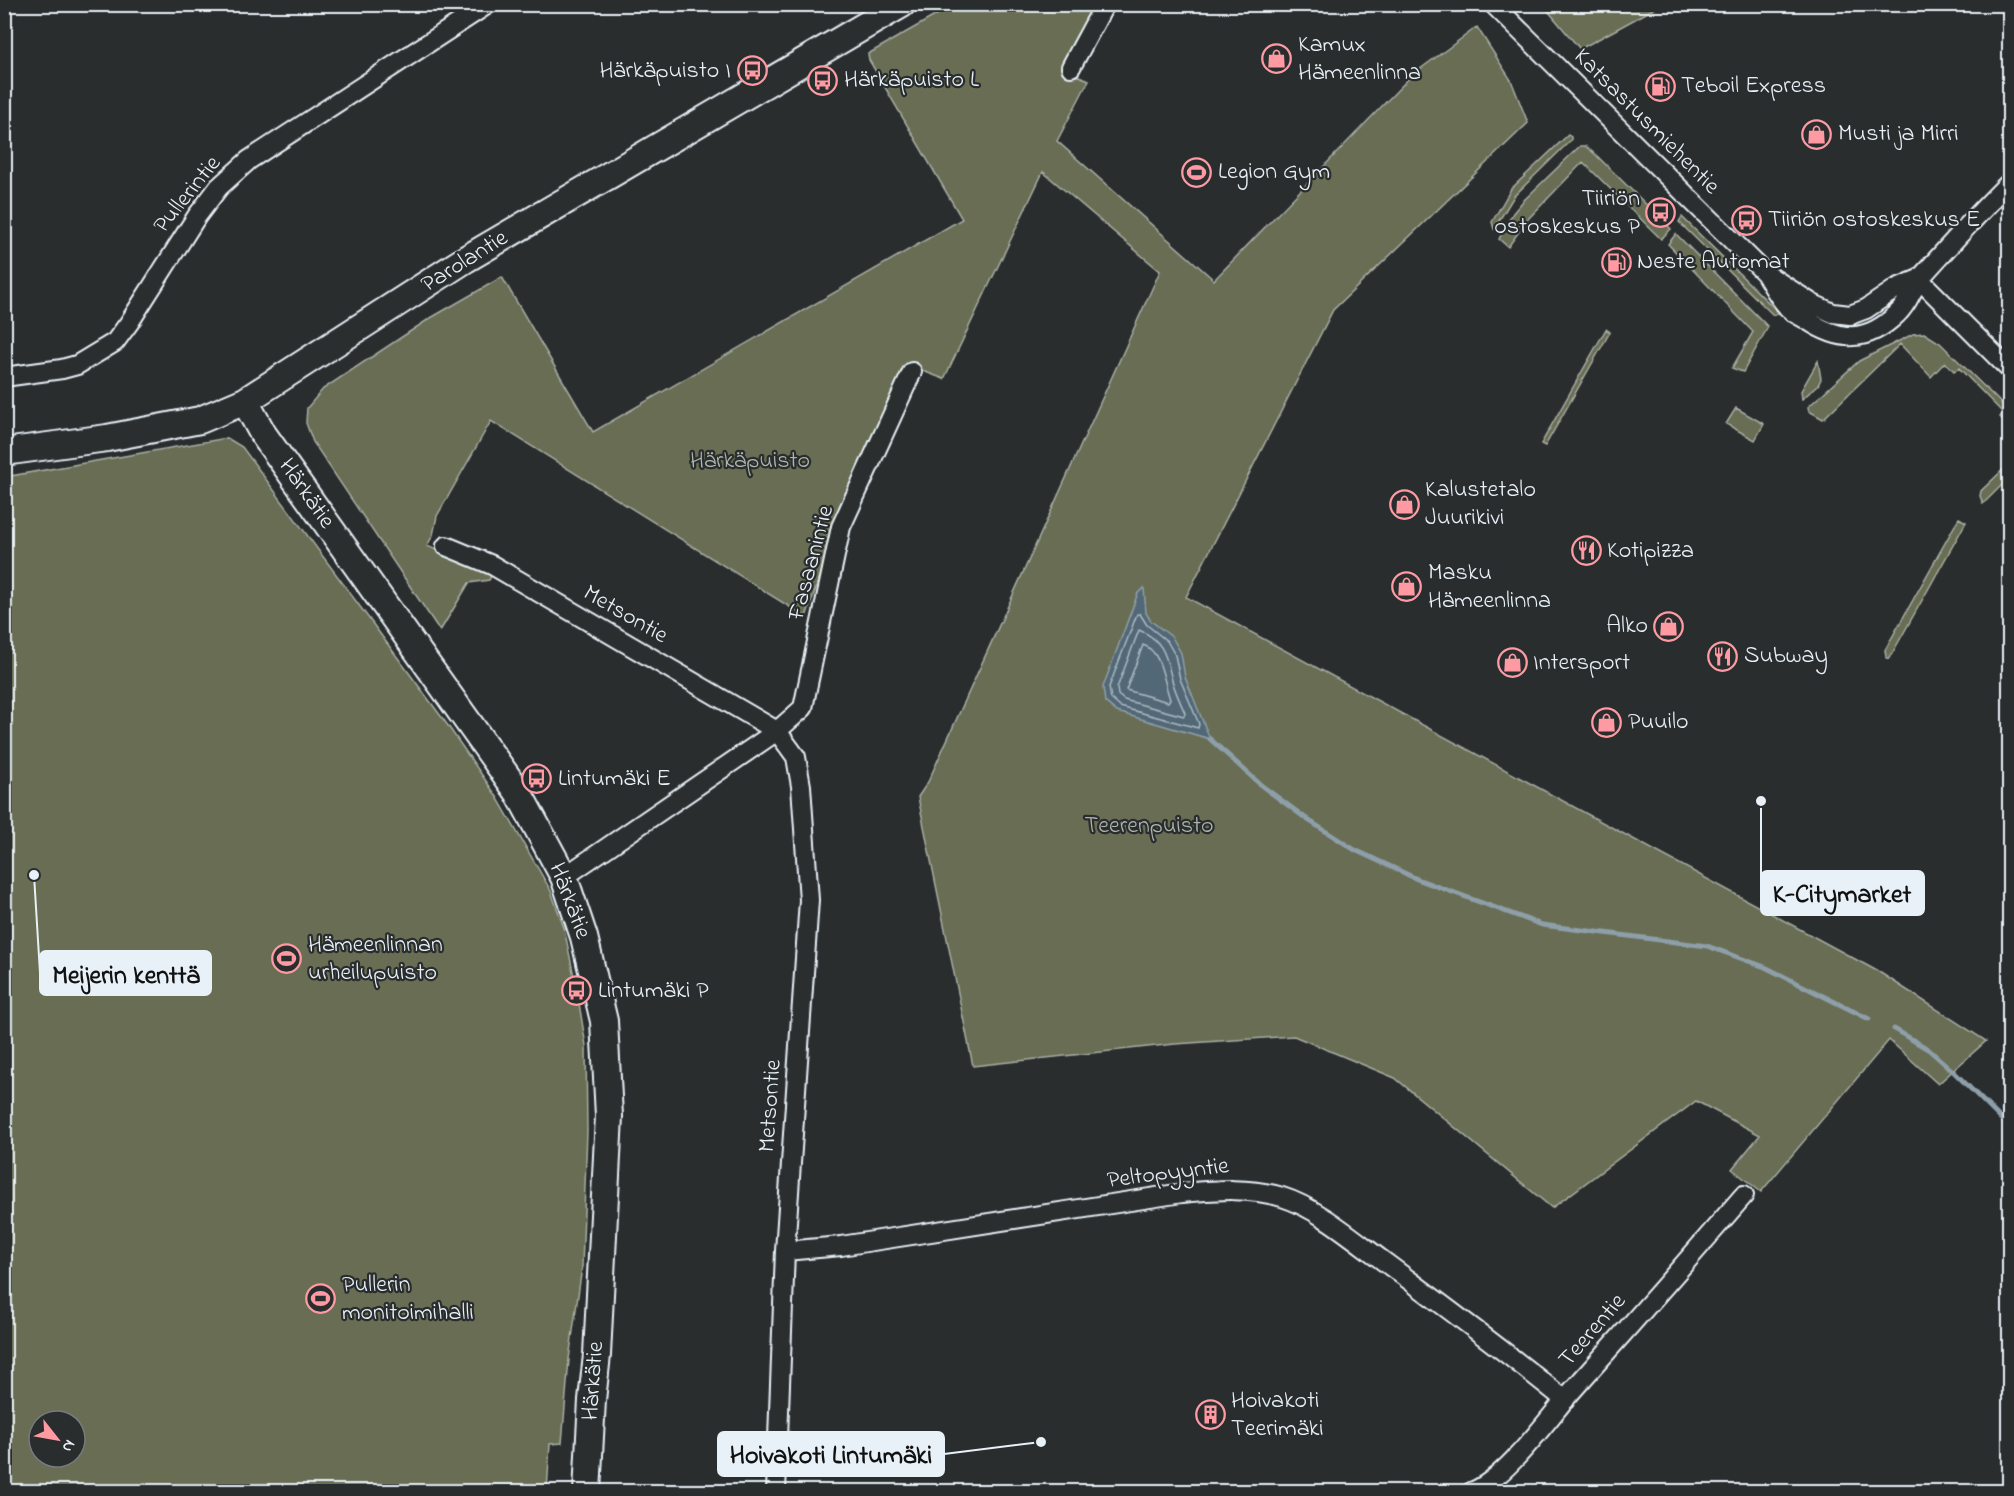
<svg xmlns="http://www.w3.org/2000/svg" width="2014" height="1496" font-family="'Indie Flower',sans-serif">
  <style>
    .green { fill: #676d53; stroke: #a8afa6; stroke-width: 1.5; fill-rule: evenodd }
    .water { fill: #526876; stroke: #8e9faa; stroke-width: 1.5 }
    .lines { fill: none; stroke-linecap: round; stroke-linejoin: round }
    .shore { stroke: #acbac4; stroke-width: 1.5 }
    .stream { stroke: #8e9faa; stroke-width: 5 }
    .street-casing { stroke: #e8f1f8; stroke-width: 22 }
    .secondary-casing { stroke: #e8f1f8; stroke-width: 30 }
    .street { stroke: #2a2d2e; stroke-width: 18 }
    .secondary { stroke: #2a2d2e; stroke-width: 26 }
    .labels { text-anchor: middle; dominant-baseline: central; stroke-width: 4.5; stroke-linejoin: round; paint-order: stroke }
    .poi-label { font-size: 24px; fill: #e8f1f8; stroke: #2a2d2e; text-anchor: start }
    .street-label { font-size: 24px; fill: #e8f1f8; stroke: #2a2d2e }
    .park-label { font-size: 24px; fill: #aeb6ae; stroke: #2a2d2e }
    .leader { fill: none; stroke: #e8f1f8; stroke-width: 2 }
    .callout-dot { fill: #e8f1f8; stroke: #2a2d2e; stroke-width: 2 }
    .callout { fill: #e8f1f8; stroke: #e8f1f8; stroke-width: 2 }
    .callout-label { font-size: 26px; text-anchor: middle; font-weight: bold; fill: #111 }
  </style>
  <rect width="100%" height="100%" fill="#2a2d2e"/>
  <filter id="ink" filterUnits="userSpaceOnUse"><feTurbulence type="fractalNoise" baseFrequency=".0167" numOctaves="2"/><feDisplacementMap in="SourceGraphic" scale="12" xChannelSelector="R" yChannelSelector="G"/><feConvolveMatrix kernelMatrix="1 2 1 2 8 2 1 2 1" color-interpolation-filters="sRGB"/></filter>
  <g filter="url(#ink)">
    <path class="green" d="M1546 4H1661V5L1580 49 1544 6Z
      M954 5H1095L1061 69 1089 80 1057 141 1214 280 1412 75 1477 27 1511 80 1528 123 1333 310 1186 597 1879 972 1986 1041 1938 1084 1889 1040 1761 1192 1732 1169 1760 1135 1696 1101 1552 1208 1395 1078 1294 1036 1175 1044 973 1066 918 797 928 782 1160 271 1043 172 944 379 912 367 835 533 806 617 491 421 437 516 433 535 427 546 492 574 489 580 469 583 440 631 313 442 306 423 307 408 323 389 429 319 502 277 593 432 962 219 869 60 868 54Z
      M1568 135 1571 137V140L1514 196 1494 229 1492 222 1511 189Z
      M1580 146H1585L1595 154 1671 229 1661 239 1583 162 1528 219 1508 247 1499 239 1513 213 1523 201Z
      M1682 217 1779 313 1773 315 1679 222Z
      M1676 234 1768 327 1743 372 1732 368 1753 332 1668 244Z
      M1606 329 1610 332 1545 446 1541 444Z
      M1924 333 1940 343 2009 411V427L2000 417 2003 413 1959 368 1954 371 1945 362 1931 377 1900 344 1823 419 1809 411 1808 407 1859 361 1913 334Z
      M1818 361 1821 379 1818 385 1802 399 1801 391Z
      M1736 408 1764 424 1755 440 1726 424Z
      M227 438 242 447 446 723 497 797 551 891 564 928 577 991 586 1046 587 1131 582 1267 569 1359 562 1443 550 1444 547 1491H5V477ZM39 1421H75V1457H39Z
      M2009 464V478L1983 504 1980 496 1981 491Z
      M1959 518 1966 522 1889 659 1886 657 1885 650Z"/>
    <path class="water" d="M1144 588 1146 613 1151 621 1172 637 1181 653 1185 677 1210 739 1117 712 1105 702 1103 687 1138 593Z"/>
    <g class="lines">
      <path class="shore" d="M1137 614H1140L1147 625 1167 641 1175 655 1180 679 1199 724 1198 728 1120 707 1111 699 1109 687Z
        M1139 630C1165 641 1166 657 1172 680 1175 691 1180 702 1185 713L1184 716 1124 700 1118 695 1117 688Z
        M1143 645C1162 651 1163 681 1170 699L1168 702 1126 690Z"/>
      <path class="stream" d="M1210 739 1262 786 1308 820 1355 850 1417 879 1542 925 1707 946 1765 967 1869 1019
        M1894 1029 1928 1049 1954 1072 2010 1128"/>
      <defs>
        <path id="street" d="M1493 4 1765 273C1771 283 1777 295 1785 304 1790 312 1799 315 1807 320 1840 342 1867 343 1897 314 1909 303 1912 288 1922 276 1951 244 1979 212 2010 182
          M1071 67 1105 4
          M1768 275 1813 304 1833 313 1850 315 1866 309 1897 288 1919 279
          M1919 279 2010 370
          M4 377 62 369 77 365 115 342 129 323 197 216 219 187 249 160 488 4
          M446 546 492 565 777 731 796 757 801 786 809 900 785 1251 776 1492
          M564 877 777 731 803 708 841 527 912 372
          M785 1251 841 1246 1182 1193C1217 1190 1248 1187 1282 1197 1318 1208 1356 1241 1386 1263 1447 1308 1506 1352 1565 1400
          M1471 1492C1505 1480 1547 1420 1571 1392 1629 1327 1687 1261 1744 1195"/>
        <path id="secondary" d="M245 401 263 434 518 792 564 877 584 937 604 1021 609 1116 597 1355 592 1400 587 1492
          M4 452 107 438 200 420 245 401 466 259 902 4"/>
      </defs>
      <use href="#street" class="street-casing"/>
      <use href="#secondary" class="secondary-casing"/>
      <use href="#street" class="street"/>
      <use href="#secondary" class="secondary"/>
    </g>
  </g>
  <defs>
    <symbol id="shop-ring" viewBox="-11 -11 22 22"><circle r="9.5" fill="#2a2d2e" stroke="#ff9aa2" stroke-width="1.5"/><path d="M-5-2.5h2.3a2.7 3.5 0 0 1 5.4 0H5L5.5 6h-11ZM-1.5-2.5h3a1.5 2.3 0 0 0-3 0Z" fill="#ff9aa2"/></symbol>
    <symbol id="bus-ring" viewBox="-11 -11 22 22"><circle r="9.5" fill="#2a2d2e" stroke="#ff9aa2" stroke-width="1.5"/><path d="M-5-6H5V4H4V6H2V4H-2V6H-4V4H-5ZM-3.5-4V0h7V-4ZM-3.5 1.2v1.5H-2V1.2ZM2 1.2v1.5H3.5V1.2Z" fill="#ff9aa2"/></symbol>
    <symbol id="fuel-ring" viewBox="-11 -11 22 22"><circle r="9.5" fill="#2a2d2e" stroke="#ff9aa2" stroke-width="1.5"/><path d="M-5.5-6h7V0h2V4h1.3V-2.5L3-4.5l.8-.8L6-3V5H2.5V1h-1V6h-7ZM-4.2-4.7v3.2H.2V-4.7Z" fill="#ff9aa2"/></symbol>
    <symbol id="stadium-ring" viewBox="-11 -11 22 22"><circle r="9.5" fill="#2a2d2e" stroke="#ff9aa2" stroke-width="1.5"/><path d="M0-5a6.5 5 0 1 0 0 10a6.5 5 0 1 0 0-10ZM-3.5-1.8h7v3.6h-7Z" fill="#ff9aa2"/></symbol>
    <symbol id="restaurant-ring" viewBox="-11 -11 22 22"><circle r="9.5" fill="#2a2d2e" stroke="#ff9aa2" stroke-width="1.5"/><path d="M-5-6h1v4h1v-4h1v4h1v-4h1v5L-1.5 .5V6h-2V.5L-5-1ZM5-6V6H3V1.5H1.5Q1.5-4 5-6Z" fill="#ff9aa2"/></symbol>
    <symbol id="building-ring" viewBox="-11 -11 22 22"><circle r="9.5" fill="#2a2d2e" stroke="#ff9aa2" stroke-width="1.5"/><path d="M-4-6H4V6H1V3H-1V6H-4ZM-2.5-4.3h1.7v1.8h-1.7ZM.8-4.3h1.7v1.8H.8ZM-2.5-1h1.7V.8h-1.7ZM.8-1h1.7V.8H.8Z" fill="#ff9aa2"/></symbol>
  </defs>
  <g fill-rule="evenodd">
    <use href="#shop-ring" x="1260" y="42" width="33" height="33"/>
    <use href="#bus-ring" x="736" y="54" width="33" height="33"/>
    <use href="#bus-ring" x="806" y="64" width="33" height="33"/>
    <use href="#fuel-ring" x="1644" y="70" width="33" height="33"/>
    <use href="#shop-ring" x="1800" y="118" width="33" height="33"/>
    <use href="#stadium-ring" x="1180" y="156" width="33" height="33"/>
    <use href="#bus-ring" x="1644" y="196" width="33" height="33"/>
    <use href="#bus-ring" x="1730" y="204" width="33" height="33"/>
    <use href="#fuel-ring" x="1600" y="246" width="33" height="33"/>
    <use href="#shop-ring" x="1388" y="488" width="33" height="33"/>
    <use href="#restaurant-ring" x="1570" y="534" width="33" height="33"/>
    <use href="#shop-ring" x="1390" y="570" width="33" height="33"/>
    <use href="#shop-ring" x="1652" y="610" width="33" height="33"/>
    <use href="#restaurant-ring" x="1706" y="640" width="33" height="33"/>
    <use href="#shop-ring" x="1496" y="646" width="33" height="33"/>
    <use href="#shop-ring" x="1590" y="706" width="33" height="33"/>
    <use href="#bus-ring" x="520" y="762" width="33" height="33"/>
    <use href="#stadium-ring" x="270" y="942" width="33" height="33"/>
    <use href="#bus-ring" x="560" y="974" width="33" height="33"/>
    <use href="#stadium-ring" x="304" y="1282" width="33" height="33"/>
    <use href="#building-ring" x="1194" y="1398" width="33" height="33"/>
  </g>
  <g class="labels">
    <g class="poi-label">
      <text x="1298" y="45">Kamux<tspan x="1298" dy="28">Hämeenlinna</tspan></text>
      <text x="731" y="71" text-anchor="end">Härkäpuisto I</text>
      <text x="844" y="80">Härkäpuisto L</text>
      <text x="1681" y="86">Teboil Express</text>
      <text x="1838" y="134">Musti ja Mirri</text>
      <text x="1218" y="172">Legion Gym</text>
      <text x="1640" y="199" text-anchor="end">Tiiriön<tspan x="1640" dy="28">ostoskeskus P</tspan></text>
      <text x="1768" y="220">Tiiriön ostoskeskus E</text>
      <text x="1637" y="262">Neste Automat</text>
      <text x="1425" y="490">Kalustetalo<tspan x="1425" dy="28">Juurikivi</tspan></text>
      <text x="1607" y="551">Kotipizza</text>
      <text x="1428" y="573">Masku<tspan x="1428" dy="28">Hämeenlinna</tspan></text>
      <text x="1648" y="626" text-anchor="end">Alko</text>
      <text x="1744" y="656">Subway</text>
      <text x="1533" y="663">Intersport</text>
      <text x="1628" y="722">Puuilo</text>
      <text x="558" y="779">Lintumäki E</text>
      <text x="308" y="945">Hämeenlinnan<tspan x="308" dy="28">urheilupuisto</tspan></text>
      <text x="598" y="991">Lintumäki P</text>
      <text x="342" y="1285">Pullerin<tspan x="342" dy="28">monitoimihalli</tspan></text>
      <text x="1231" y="1401">Hoivakoti<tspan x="1231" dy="28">Teerimäki</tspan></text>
    </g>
    <g class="street-label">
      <text transform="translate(1646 122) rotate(45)">Katsastusmiehentie</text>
      <text transform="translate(188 195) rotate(-51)">Pullerintie</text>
      <text transform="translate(465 262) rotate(-32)">Parolantie</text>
      <text transform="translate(306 494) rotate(55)">Härkätie</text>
      <text transform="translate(812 563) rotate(-75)">Fasaanintie</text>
      <text transform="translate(625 615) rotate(30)">Metsontie</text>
      <text transform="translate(569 901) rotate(69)">Härkätie</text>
      <text transform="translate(771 1106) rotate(-86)">Metsontie</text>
      <text transform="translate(1168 1174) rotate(-7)">Peltopyyntie</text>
      <text transform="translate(1593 1331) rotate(-49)">Teerentie</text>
      <text transform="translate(594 1381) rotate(-86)">Härkätie</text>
    </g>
    <g class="park-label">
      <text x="750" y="461">Härkäpuisto</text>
      <text x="1149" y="826">Teerenpuisto</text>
    </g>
  </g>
  <path class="leader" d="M1761 801L1761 893M34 875L40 973M1041 1442L944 1454"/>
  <g class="callout-dot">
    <circle cx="1761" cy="801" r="6"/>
    <circle cx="34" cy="875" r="6"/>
    <circle cx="1041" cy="1442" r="6"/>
  </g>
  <g class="callout">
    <rect x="1761" y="871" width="163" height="44" rx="6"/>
    <rect x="40" y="951" width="171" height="44" rx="6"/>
    <rect x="718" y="1432" width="226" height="44" rx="6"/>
  </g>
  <g class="callout-label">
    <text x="1842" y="902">K-Citymarket</text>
    <text x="126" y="983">Meijerin kenttä</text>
    <text x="831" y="1463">Hoivakoti Lintumäki</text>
  </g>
  <rect width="2014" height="1496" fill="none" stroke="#2a2d2e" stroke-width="24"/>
  <rect x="12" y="12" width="1990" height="1472" fill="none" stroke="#e8f1f8" stroke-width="2" filter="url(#ink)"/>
  <g transform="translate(57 1439) rotate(121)"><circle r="28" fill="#2a2d2e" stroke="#767b7f" stroke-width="1.5"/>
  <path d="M0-4.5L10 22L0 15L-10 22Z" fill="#ff9aa2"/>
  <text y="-9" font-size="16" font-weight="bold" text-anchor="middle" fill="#e8f1f8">N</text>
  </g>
</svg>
